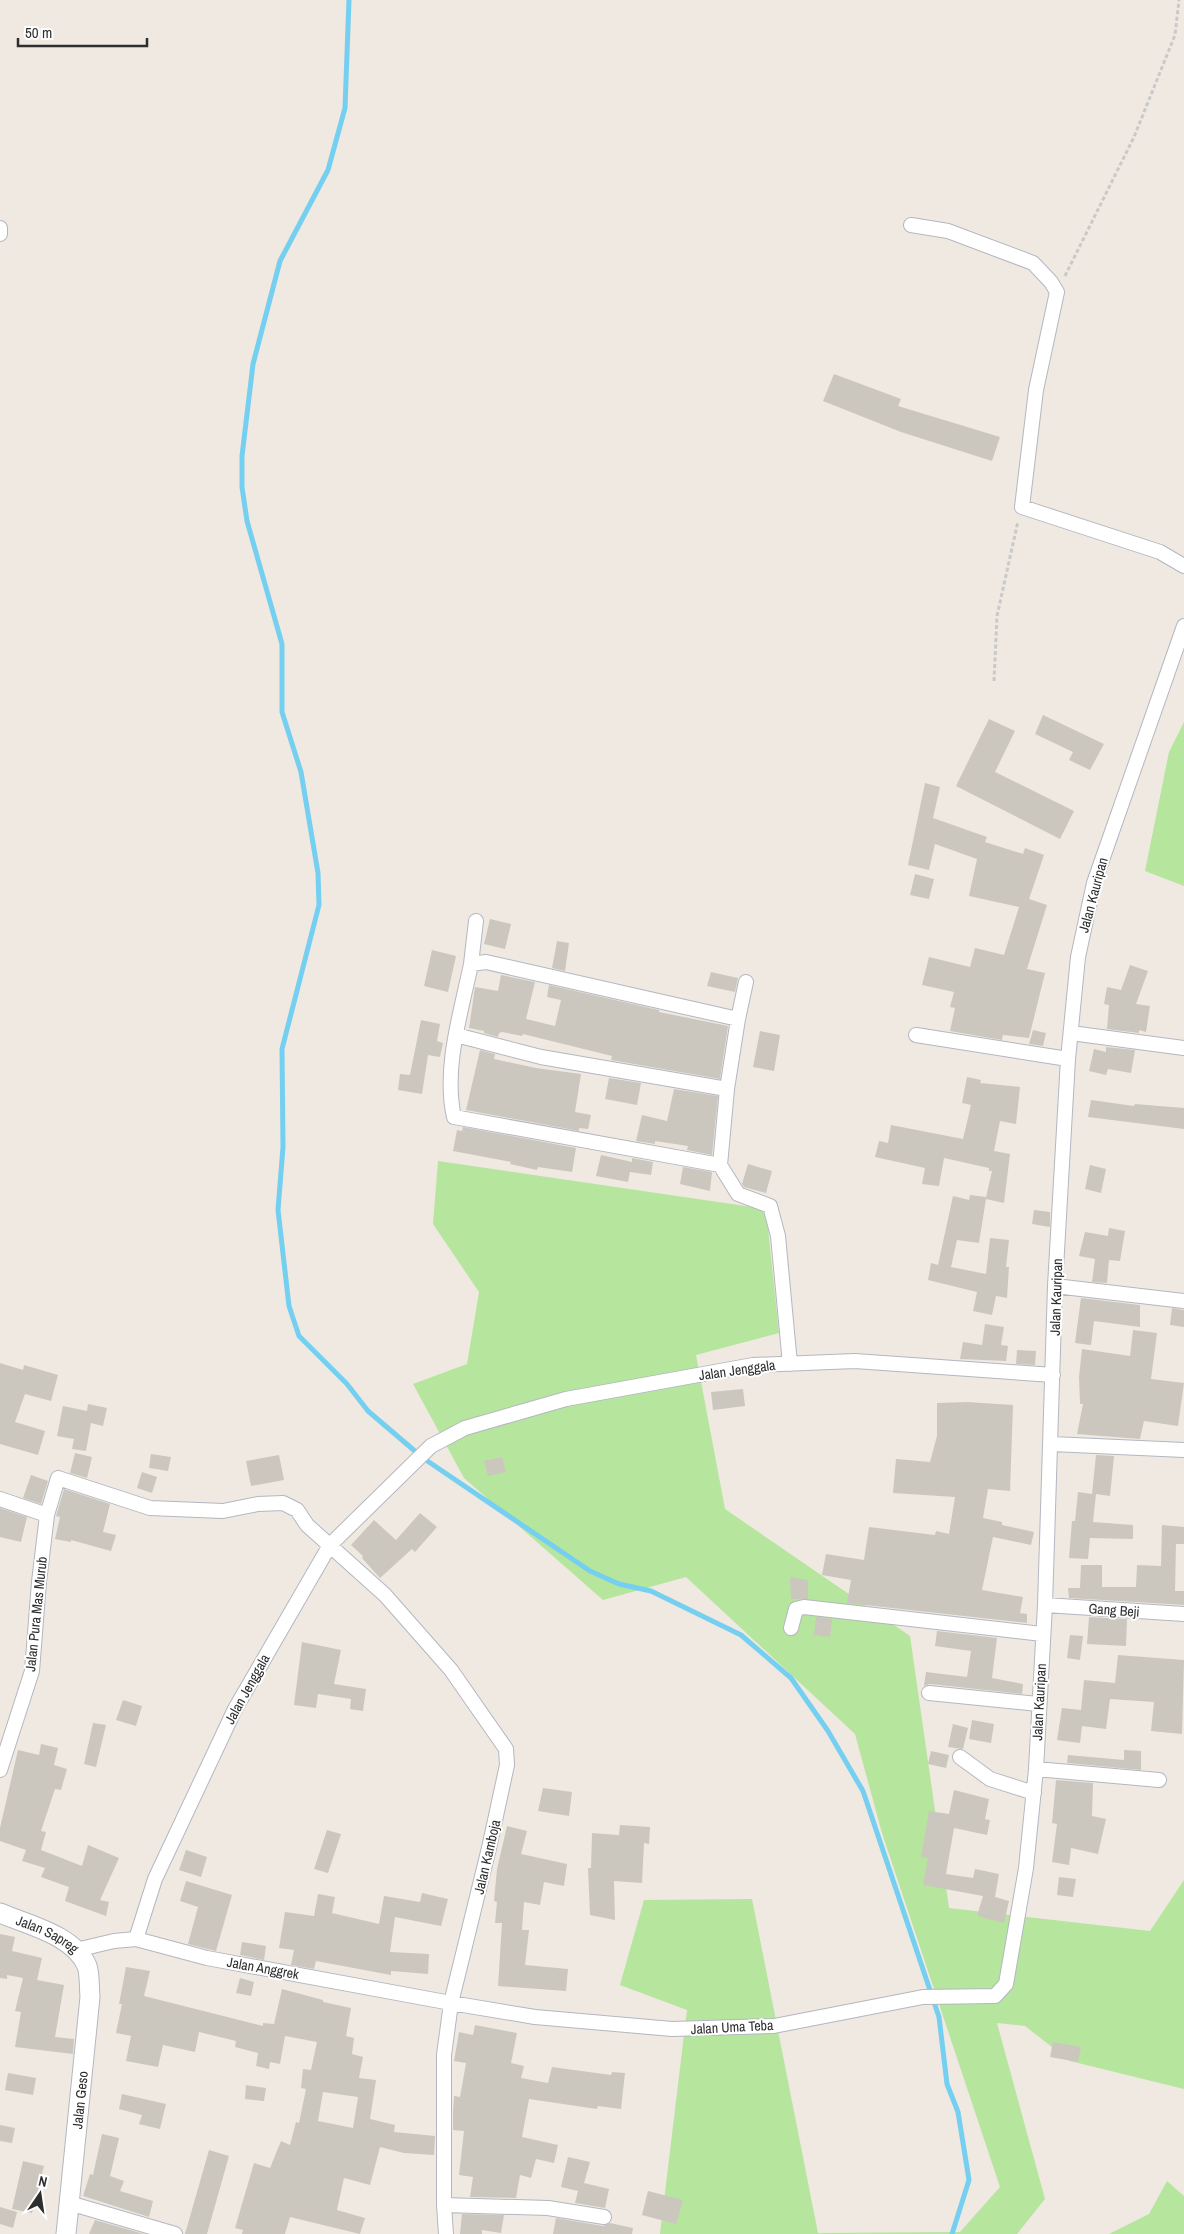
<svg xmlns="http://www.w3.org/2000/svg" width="1184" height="2234" font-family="'Archivo Narrow',sans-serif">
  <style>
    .green { fill: #b6e59e }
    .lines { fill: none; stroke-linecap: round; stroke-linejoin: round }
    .stream { stroke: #75cff0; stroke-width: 5 }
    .building { fill: #cbc7bf; fill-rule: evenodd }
    .minor-casing { stroke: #b4b7c1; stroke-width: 16 }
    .secondary-casing { stroke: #b4b7c1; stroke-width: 21 }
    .path { stroke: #c9c9c9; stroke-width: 3; stroke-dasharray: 4 2.5; stroke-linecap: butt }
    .minor { stroke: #fff; stroke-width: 14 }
    .secondary { stroke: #fff; stroke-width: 19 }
    .labels { text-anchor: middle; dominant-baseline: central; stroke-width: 4; stroke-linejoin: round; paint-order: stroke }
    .street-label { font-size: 14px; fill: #2e2e2e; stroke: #fff }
  </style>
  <rect width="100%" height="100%" fill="#efe9e1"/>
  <path class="green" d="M1184 722V886L1145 871 1169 752Z
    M438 1161 766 1209 779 1333 696 1355 725 1509 910 1636 949 1908 1150 1931 1184 1880V2089L1070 2061 1025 2026 997 2023 1045 2199 1017 2234H660L687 2010 620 1985 644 1900 752 1899 818 2233 960 2232 1000 2187 882 1833 855 1734 686 1577 603 1600 464 1478 413 1384 467 1364 479 1292 433 1224Z
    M1167 2181 1184 2196V2234H1109L1149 2214Z"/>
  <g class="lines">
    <path class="stream" d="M349 0 345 108 328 170 280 261 253 364 242 456V487L247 521 282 644V712L301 772 318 873 319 905 282 1049 283 1147 278 1210 289 1306 299 1336 347 1384 368 1411 423 1458 590 1571 619 1584 651 1591 741 1635 791 1678 828 1731 863 1791 939 2017 947 2084 958 2112 969 2180 952 2234"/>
  </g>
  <path class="building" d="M834 374 901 399 898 406 1000 437 992 461 901 432 823 401Z
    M1043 715 1104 744 1090 770 1069 760 1073 752 1035 734Z
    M989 719 1015 731 995 772 1074 811 1060 839 956 786Z
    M925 783 940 787 933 818 987 837 985 842 1023 854 1025 848 1044 855 1029 899 1047 905 1027 969 1045 973 1029 1038 1003 1035 1002 1040 950 1031 955 1008 950 1007 954 992 922 985 929 957 970 967 975 948 1004 955 1019 907 969 896 977 859 935 844 929 870 908 865Z
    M915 874 934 879 929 899 910 895Z
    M490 919 511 924 505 949 484 944Z
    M557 941 569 943 565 971 552 968Z
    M432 950 456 956 448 992 424 986Z
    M1130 965 1148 971 1136 1004 1150 1006 1146 1032 1139 1030V1033L1107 1029 1109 1005 1104 1004 1107 987 1121 990Z
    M711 972 738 978 735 992 707 986Z
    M501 975 535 982 526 1019 555 1026 561 1000 547 997 549 985 659 1010V1012L728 1026 720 1079 611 1060 612 1056 523 1034 522 1036 502 1032 499 1033 498 1037 484 1033V1031L469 1028 475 987 498 991Z
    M421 1020 440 1024 437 1041 443 1043 440 1057 428 1055 422 1094 398 1090 400 1074 410 1075Z
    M1033 1030 1046 1033 1043 1046 1029 1044Z
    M760 1031 780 1035 774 1071 753 1067Z
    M1106 1047 1135 1050 1131 1073 1108 1069 1106 1075 1089 1071 1094 1049 1106 1052Z
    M480 1050 495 1054 494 1059 536 1068 581 1074 575 1112 591 1115 588 1129 579 1128V1131L466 1110Z
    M967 1077 981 1080 980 1083 1020 1087 1016 1124 1000 1121 994 1151 1010 1154 1004 1203 986 1199 979 1243 957 1240 951 1267 986 1274 990 1238 1009 1240 1006 1267H1009L1007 1298 996 1296 992 1315 973 1311 977 1292 928 1280 931 1263 938 1265 953 1196 969 1200 970 1195 986 1197 992 1171H989V1168L944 1158 939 1186 922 1184 925 1168 875 1157 879 1141 888 1143 891 1125 963 1139 971 1105 962 1103Z
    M609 1078 641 1083 637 1105 605 1099Z
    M674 1089 718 1096 712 1155 687 1150 688 1146 655 1141V1144L636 1141 642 1115 667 1121Z
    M1091 1100 1134 1106 1135 1104 1184 1108V1129L1088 1117Z
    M463 1127 576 1148 572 1172 538 1167 537 1170 510 1164 511 1162 453 1151 457 1130 462 1131Z
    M601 1155 632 1162V1158L653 1162 651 1175 630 1172 628 1182 596 1176Z
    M748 1164 772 1171 766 1193 744 1187 742 1184Z
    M1090 1165 1106 1169 1101 1193 1085 1189Z
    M683 1167 712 1172 710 1191 680 1184Z
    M1034 1210 1050 1212V1227L1032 1224Z
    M1109 1228 1125 1231 1120 1261 1109 1260 1107 1283 1092 1282 1095 1259 1079 1256 1085 1232 1108 1236Z
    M1081 1298 1140 1305V1327L1094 1321 1091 1345 1075 1343Z
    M1172 1308 1184 1310V1327L1170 1325Z
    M985 1324 1004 1327 1001 1345 1008 1346 1006 1361 960 1359 963 1342 982 1345Z
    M1133 1330 1157 1333 1151 1379 1184 1383 1178 1426 1144 1421 1140 1439 1077 1434 1083 1404H1080L1079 1377 1082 1349 1130 1356Z
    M1017 1350 1036 1351 1035 1365 1016 1364Z
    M0 1363 23 1370 24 1365 58 1375 51 1401 25 1394 15 1422 45 1431 38 1455 0 1444Z
    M743 1389 745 1406 713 1410 711 1392Z
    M967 1402 1013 1405 1010 1491 988 1489 983 1518 1002 1522V1525L1034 1532 1031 1545 993 1537 982 1590 1023 1597 1020 1613 1027 1614V1623L847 1603 851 1580 822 1575 826 1554 864 1560 869 1527 935 1535 936 1531 949 1534 955 1497 893 1493 896 1459 930 1462 937 1436V1403Z
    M88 1404 107 1408 103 1426 91 1423 86 1451 72 1449 74 1439 57 1436 63 1406 87 1411Z
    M75 1453 92 1457 87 1478 70 1473Z
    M151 1454 171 1457 168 1471 149 1468Z
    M279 1455 284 1480 251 1486 246 1461Z
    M1096 1455 1114 1456 1110 1496 1096 1494 1093 1522 1133 1525V1539L1090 1538 1088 1559 1069 1558 1072 1521H1075L1078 1492 1092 1494Z
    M502 1457 506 1472 488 1476 484 1461Z
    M142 1472 157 1477 152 1493 137 1488Z
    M31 1475 48 1481 41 1504 23 1498Z
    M64 1489 110 1504 103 1532 116 1535 111 1551 71 1540V1542L55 1539 60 1517 56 1516Z
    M0 1508 27 1517 21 1542 0 1537Z
    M420 1513 437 1527 415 1552 412 1549 380 1578 362 1558 363 1556 351 1545 374 1520 396 1540Z
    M1162 1525 1184 1527V1544H1176L1175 1591H1184V1605L1069 1598 1068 1588H1080L1081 1565H1102V1587H1136L1137 1565 1161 1566Z
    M790 1577 808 1580V1599H791Z
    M816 1617 832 1619 830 1637 814 1635Z
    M1089 1617 1127 1619 1126 1646 1087 1644Z
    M937 1631 997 1638 992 1678 1023 1684 1022 1694 930 1684 924 1686 926 1672 967 1677 971 1651 935 1646Z
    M1070 1635 1083 1636 1080 1660 1067 1658Z
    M302 1642 341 1650 334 1684 366 1689 363 1711 350 1709 351 1699 318 1694 316 1708 294 1705Z
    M1118 1655 1184 1660 1182 1734 1151 1731 1154 1702 1110 1699 1106 1729 1082 1726 1080 1743 1057 1740 1062 1708 1081 1710 1084 1680 1115 1683Z
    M123 1700 142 1706 136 1726 116 1720Z
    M972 1720 994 1724 991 1743 969 1739Z
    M93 1723 106 1725 96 1767 84 1764Z
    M953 1724 968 1728 963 1749 948 1747Z
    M41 1744 58 1748 54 1765 67 1769 61 1790 55 1789 41 1831 46 1832 41 1850 82 1866 88 1845 119 1858 100 1900 109 1902 106 1916 65 1901 69 1887 41 1877 45 1868 22 1861 26 1850 0 1841V1828L18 1750 39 1755Z
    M1124 1750 1141 1751V1770L1067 1763 1068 1755 1124 1760Z
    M931 1751 949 1755 946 1768 928 1764Z
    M1056 1780 1093 1783 1092 1816 1106 1819 1098 1854 1071 1848 1069 1865 1052 1862 1057 1824 1052 1823Z
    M543 1788 572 1792 569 1816 538 1811Z
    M954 1790 989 1799 985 1819 990 1820 987 1835 954 1828 946 1874 973 1878 975 1869 999 1874 995 1897 1009 1901 1004 1923 977 1916 983 1896 923 1885 928 1858 921 1857 929 1811 949 1814Z
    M620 1825 650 1827 649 1844 644 1843 642 1883 614 1881 615 1920 590 1915 588 1868H591L592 1833 619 1835Z
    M507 1826 527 1831 521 1854 567 1864 564 1886 544 1882 540 1905 524 1902 522 1930H529L525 1965 568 1969 566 1991 498 1986 502 1923H495L497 1902 494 1901 497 1869Z
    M327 1830 341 1834 328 1873 314 1869Z
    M186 1850 207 1857 201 1877 179 1870Z
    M1059 1877 1076 1879 1073 1897 1057 1895Z
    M186 1881 232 1895 216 1951 188 1944 198 1907 180 1901Z
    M422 1893 448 1899 441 1926 395 1917 390 1952 429 1954 428 1974 391 1971V1975L316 1961 314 1969 291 1965 294 1950 279 1948 285 1912 314 1916 318 1894 335 1897 332 1913 379 1924 384 1896 420 1902Z
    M0 1934 15 1937 12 1951 42 1958 37 1980 64 1985 55 2037 74 2039 73 2054 15 2047 21 2012 15 2011 23 1978 7 1975V1979L0 1978Z
    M242 1942 266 1946 264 1960 240 1955Z
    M126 1967 150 1971 144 1996 263 2026V2023L274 2024 282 1989 323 2000V2002L351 2008 346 2036 354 2038 352 2054 363 2057 359 2078 376 2080 370 2119 395 2125 394 2132 435 2136 434 2155 404 2153 380 2147 370 2185 344 2178 337 2210 365 2218 360 2234 290 2217 285 2234H242L243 2230 235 2228 254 2163 270 2168 281 2141 290 2145 296 2122 299 2123 306 2089 301 2088 303 2069 311 2070 317 2042 285 2036 280 2064 270 2062 269 2069 256 2066 258 2053 235 2047 236 2041 199 2032 195 2052 163 2045 158 2067 126 2061 131 2036 116 2033 122 2004H119ZM323 2092 358 2097 353 2128 318 2121Z
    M240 1978 254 1982 251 1996 236 1993Z
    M475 2025 517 2033 511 2063 524 2066 521 2078 548 2083 552 2067 611 2075 612 2072 625 2073 621 2109 598 2106 597 2109 529 2099 522 2137 558 2145 554 2163 536 2159 531 2178 520 2175 516 2198 470 2197 473 2177 459 2175 464 2131 453 2130V2113L454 2096 460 2097 466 2063 454 2061 459 2032 473 2035Z
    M1053 2042 1081 2047 1078 2062 1050 2057Z
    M8 2073 36 2078 33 2095 5 2090Z
    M246 2085 266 2088 264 2101 245 2099Z
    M122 2094 166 2104 160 2129 139 2124 142 2115 119 2109Z
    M0 2125 15 2128 12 2143 0 2141Z
    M102 2134 119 2138 110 2176 124 2181 120 2191 153 2201 149 2217 83 2196 90 2174 93 2175Z
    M209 2150 229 2156 207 2234H185Z
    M568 2157 590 2162 584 2183 609 2189 605 2208 575 2203 578 2191 561 2187Z
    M23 2161 44 2166 32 2213 12 2209Z
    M648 2191 683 2200 676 2224 642 2215Z
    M0 2207 17 2212 13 2228 0 2224Z
    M462 2214 504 2215 501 2233 482 2230V2234H460Z
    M556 2218 603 2226 610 2223 633 2228 632 2234H553Z
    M95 2220 144 2234H89Z"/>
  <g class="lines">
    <defs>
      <path id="minor" d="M911 225 948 231 1033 263 1051 282 1057 292 1036 390 1022 507 1160 552 1184 566
        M0 228V234
        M471 964 476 921
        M746 982 738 1019 727 1089 720 1165 738 1194 770 1206 778 1236 790 1364
        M1071 1033 1184 1048
        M456 1035 541 1057 727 1089
        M916 1035 1068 1059
        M720 1165 454 1117C443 1068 461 1013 471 964L486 962 738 1019
        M1055 1286 1184 1301
        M1052 1444 1184 1450
        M0 1499 47 1515 58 1478 150 1508 223 1511 258 1504 283 1503 297 1510 307 1525 385 1595 451 1670 506 1749 507 1765 489 1848 451 2003 444 2055V2205L446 2234
        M1045 1605 1184 1614
        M791 1628 796 1609 804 1607 1042 1634
        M929 1693 1038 1704
        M960 1757 990 1779 1034 1793
        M1036 1769 1159 1780
        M0 1770 32 1671 39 1582 47 1515
        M136 1939 155 1879 235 1709 330 1545 431 1446 465 1428 566 1399 753 1365 855 1361 1053 1375
        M76 1950 114 1941 136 1939 207 1958 451 2003 535 2017 672 2029 774 2026 923 1997 995 1996 1006 1984 1026 1868 1036 1769 1045 1605 1055 1286 1068 1059 1078 957 1094 883 1184 626
        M69 2203 175 2234
        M444 2205 548 2208 604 2217"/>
      <g id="secondary">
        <path id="s1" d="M0 1913C28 1925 74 1935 87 1966 90 1974 89 1987 90 1997L66 2234"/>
      </g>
    </defs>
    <use href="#minor" class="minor-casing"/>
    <use href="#secondary" class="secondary-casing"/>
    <path class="path" d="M1065 276 1134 137 1175 35 1179 0
      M994 681 997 616 1018 521"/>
    <use href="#minor" class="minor"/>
    <use href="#secondary" class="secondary"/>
  </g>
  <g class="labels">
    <g class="street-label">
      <text transform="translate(1093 895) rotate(-75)">Jalan Kauripan</text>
      <text transform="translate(1056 1297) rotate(-88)">Jalan Kauripan</text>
      <text transform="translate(737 1370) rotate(-8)">Jalan Jenggala</text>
      <text transform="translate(1114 1610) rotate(4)">Gang Beji</text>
      <text transform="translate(36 1614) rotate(-84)">Jalan Pura Mas Murub</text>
      <text transform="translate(247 1689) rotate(-61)">Jalan Jenggala</text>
      <text transform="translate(1039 1702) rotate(-87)">Jalan Kauripan</text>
      <text transform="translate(487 1857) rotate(-77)">Jalan Kamboja</text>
      <text stroke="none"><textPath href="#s1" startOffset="52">Jalan Sapreg</textPath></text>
      <text transform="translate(263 1968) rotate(10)">Jalan Anggrek</text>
      <text transform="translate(732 2027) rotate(-3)">Jalan Uma Teba</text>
      <text transform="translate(80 2100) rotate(-84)">Jalan Geso</text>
    </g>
  </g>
  <g transform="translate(40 2194) rotate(13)" stroke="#ffffff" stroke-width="4" paint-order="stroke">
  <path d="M0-4L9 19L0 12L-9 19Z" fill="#2e2e2e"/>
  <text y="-8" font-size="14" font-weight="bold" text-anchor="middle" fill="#2e2e2e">N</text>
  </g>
  <path d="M18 38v8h129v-8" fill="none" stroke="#2e2e2e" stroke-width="2.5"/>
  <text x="25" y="38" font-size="15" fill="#2e2e2e" stroke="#ffffff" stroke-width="4" paint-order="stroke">50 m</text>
</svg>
